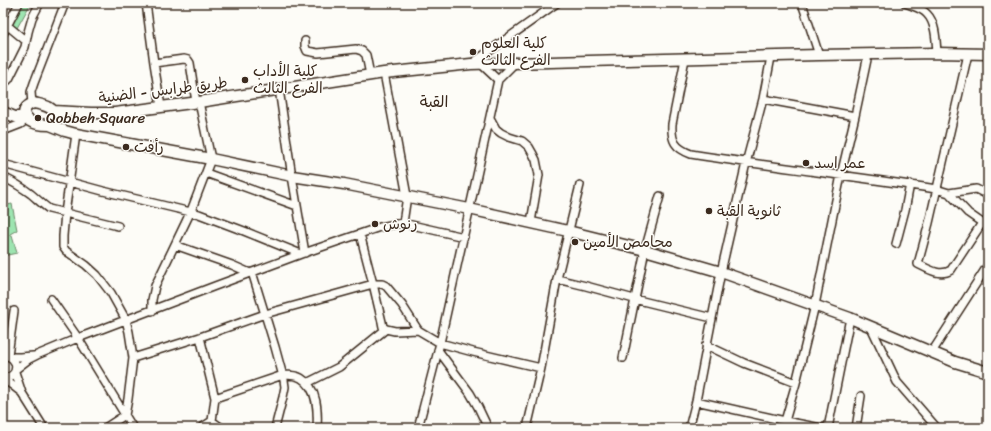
<svg xmlns="http://www.w3.org/2000/svg" width="991" height="431" font-family="Sriracha,'Playpen Sans Arabic',sans-serif">
  <style>
    .green { fill: #9de4b0; stroke: #6c8767 }
    .lines { fill: none; stroke-linecap: round; stroke-linejoin: round }
    .street-casing { stroke: #3b2a1e; stroke-width: 10 }
    .secondary-casing { stroke: #3b2a1e; stroke-width: 13 }
    .street { stroke: #fdfcf7; stroke-width: 7 }
    .secondary { stroke: #fdfcf7; stroke-width: 10 }
    .poi-dot { fill: #3b2a1e; stroke: #fdfcf7; stroke-width: 1.5 }
    .labels { text-anchor: middle; dominant-baseline: central; stroke-width: 3; stroke-linejoin: round; paint-order: stroke }
    .poi-label { font-size: 15px; fill: #3b2a1e; stroke: #fdfcf7; text-anchor: start }
    .street-label { font-size: 15px; fill: #3b2a1e; stroke: #fdfcf7 }
    .neighbourhood-label { font-size: 16px; fill: #3b2a1e; stroke: #fdfcf7 }
  </style>
  <rect width="100%" height="100%" fill="#fdfcf7"/>
  <filter id="ink" filterUnits="userSpaceOnUse"><feTurbulence type="fractalNoise" baseFrequency=".025" numOctaves="2"/><feDisplacementMap in="SourceGraphic" scale="8" xChannelSelector="R" yChannelSelector="G"/><feConvolveMatrix kernelMatrix="1 2 1 2 8 2 1 2 1" color-interpolation-filters="sRGB"/></filter>
  <g filter="url(#ink)">
    <path class="green" d="M21 3H31L17 28 10 25Z
      M12 204 17 230 10 234V236H12L17 253 3 256V206Z"/>
    <g class="lines">
      <defs>
        <path id="street" d="M146 3 154 63 161 107
          M802 3 819 55
          M905 3C912 6 922 8 927 14 936 23 936 41 937 53
          M8 26 26 41
          M3 34 19 3
          M305 41V46L307 51 318 53 356 49 362 51 366 55 370 75
          M968 54 929 223 918 264C928 269 940 277 951 270L982 223
          M685 59 672 124C671 141 675 148 691 154 772 167 855 176 936 189L949 193 968 213 988 227
          M154 63 184 59 188 60 190 63 196 102
          M471 64 557 3
          M481 64 498 80
          M384 73 407 196 403 223
          M3 80 7 81 9 79 25 47 28 32 32 18 40 3
          M279 89 291 170 305 253
          M763 99 855 116
          M32 104 31 92 34 83 65 3
          M490 118 496 129 501 133 509 137 522 141 529 147 533 154 536 160 539 175 531 222
          M3 131 21 124 27 119
          M76 134 65 213 63 236V247L66 251 86 265 97 275 111 293 126 320 129 332 133 358 128 399 125 415 105 428
          M3 164 103 191 199 214 244 231 301 254
          M206 173 297 206
          M3 177C13 182 23 188 31 194 37 199 43 205 49 209L118 226
          M949 193 976 189 988 195
          M896 244 905 210 910 184
          M175 245 232 265 250 273
          M252 272 275 347 284 380 285 387 283 397 275 428
          M557 279 586 286 634 299 712 318
          M51 299 78 338 133 428
          M152 311V300L155 286 191 211 211 159 199 102
          M871 327 897 382 937 428
          M418 330 395 331 386 329 383 327 382 322 373 284H382L386 286 402 305 418 330 440 343 473 352 541 368
          M200 337 215 398 212 421 201 428
          M706 345 744 363 796 383
          M438 350 470 393 478 407 488 428
          M932 352 988 265
          M8 355 14 311
          M11 357H20L33 356
          M133 358 200 337 265 314 373 284 360 234
          M623 358 645 250 660 196
          M16 369 29 359 37 355 78 338 215 286 301 254 380 227 396 224 403 223 464 237
          M15 372 22 393 44 428
          M3 378C20 378 20 356 3 355
          M3 379 12 385 21 392
          M307 383 339 367 386 329
          M215 398 283 375C289 375 296 375 301 378 318 388 318 412 317 428
          M696 401 785 421 821 428
          M212 421 222 428
          M418 428 440 343 498 80 515 63
          M527 428 541 368 557 279 580 185
          M689 428 696 401 721 272 746 163 763 99 771 57
          M784 428 785 421 796 383 815 305 841 175 855 116 868 55
          M824 428 828 426 829 423 850 318
          M856 428 861 396"/>
        <path id="secondary" d="M34 103C41 105 55 106 54 116 54 120 53 122 50 125 43 125 34 124 28 120 20 113 26 105 34 103Z
          M53 111 91 113H115L199 102 384 73 471 64 819 55 937 53 988 54
          M3 112 15 117H26
          M50 125 65 131 76 134 211 159 292 176 344 184 469 209 568 231 645 250 721 272 850 318 955 362 988 372"/>
      </defs>
      <use href="#street" class="street-casing"/>
      <use href="#secondary" class="secondary-casing"/>
      <use href="#street" class="street"/>
      <use href="#secondary" class="secondary"/>
    </g>
  </g>
  <g class="poi-dot">
    <circle cx="473" cy="52" r="4"/>
    <circle cx="245" cy="80" r="4"/>
    <circle cx="38" cy="118" r="4"/>
    <circle cx="126" cy="147" r="4"/>
    <circle cx="806" cy="163" r="4"/>
    <circle cx="709" cy="211" r="4"/>
    <circle cx="375" cy="224" r="4"/>
    <circle cx="575" cy="242" r="4"/>
  </g>
  <g class="labels">
    <g class="poi-label">
      <text x="481" y="43">كلية العلوم<tspan x="481" dy="17">الفرع الثالث</tspan></text>
      <text x="253" y="71">كلية الأداب<tspan x="253" dy="17">الفرع الثالث</tspan></text>
      <text x="46" y="118">Qobbeh Square</text>
      <text x="134" y="147">رأفت</text>
      <text x="814" y="163">عمر اسد</text>
      <text x="717" y="211">ثانوية القبة</text>
      <text x="383" y="224">رنوش</text>
      <text x="583" y="242">محامص الأمين</text>
    </g>
    <g class="street-label">
      <text transform="translate(163 90) rotate(-7)">طريق طرابس - الضنية</text>
    </g>
    <g class="neighbourhood-label">
      <text x="434" y="101">القبة</text>
    </g>
  </g>
  <rect width="991" height="431" fill="none" stroke="#fdfcf7" stroke-width="16"/>
  <rect x="8" y="8" width="975" height="415" fill="none" stroke="#3b2a1e" stroke-width="1.5" filter="url(#ink)"/>
</svg>
